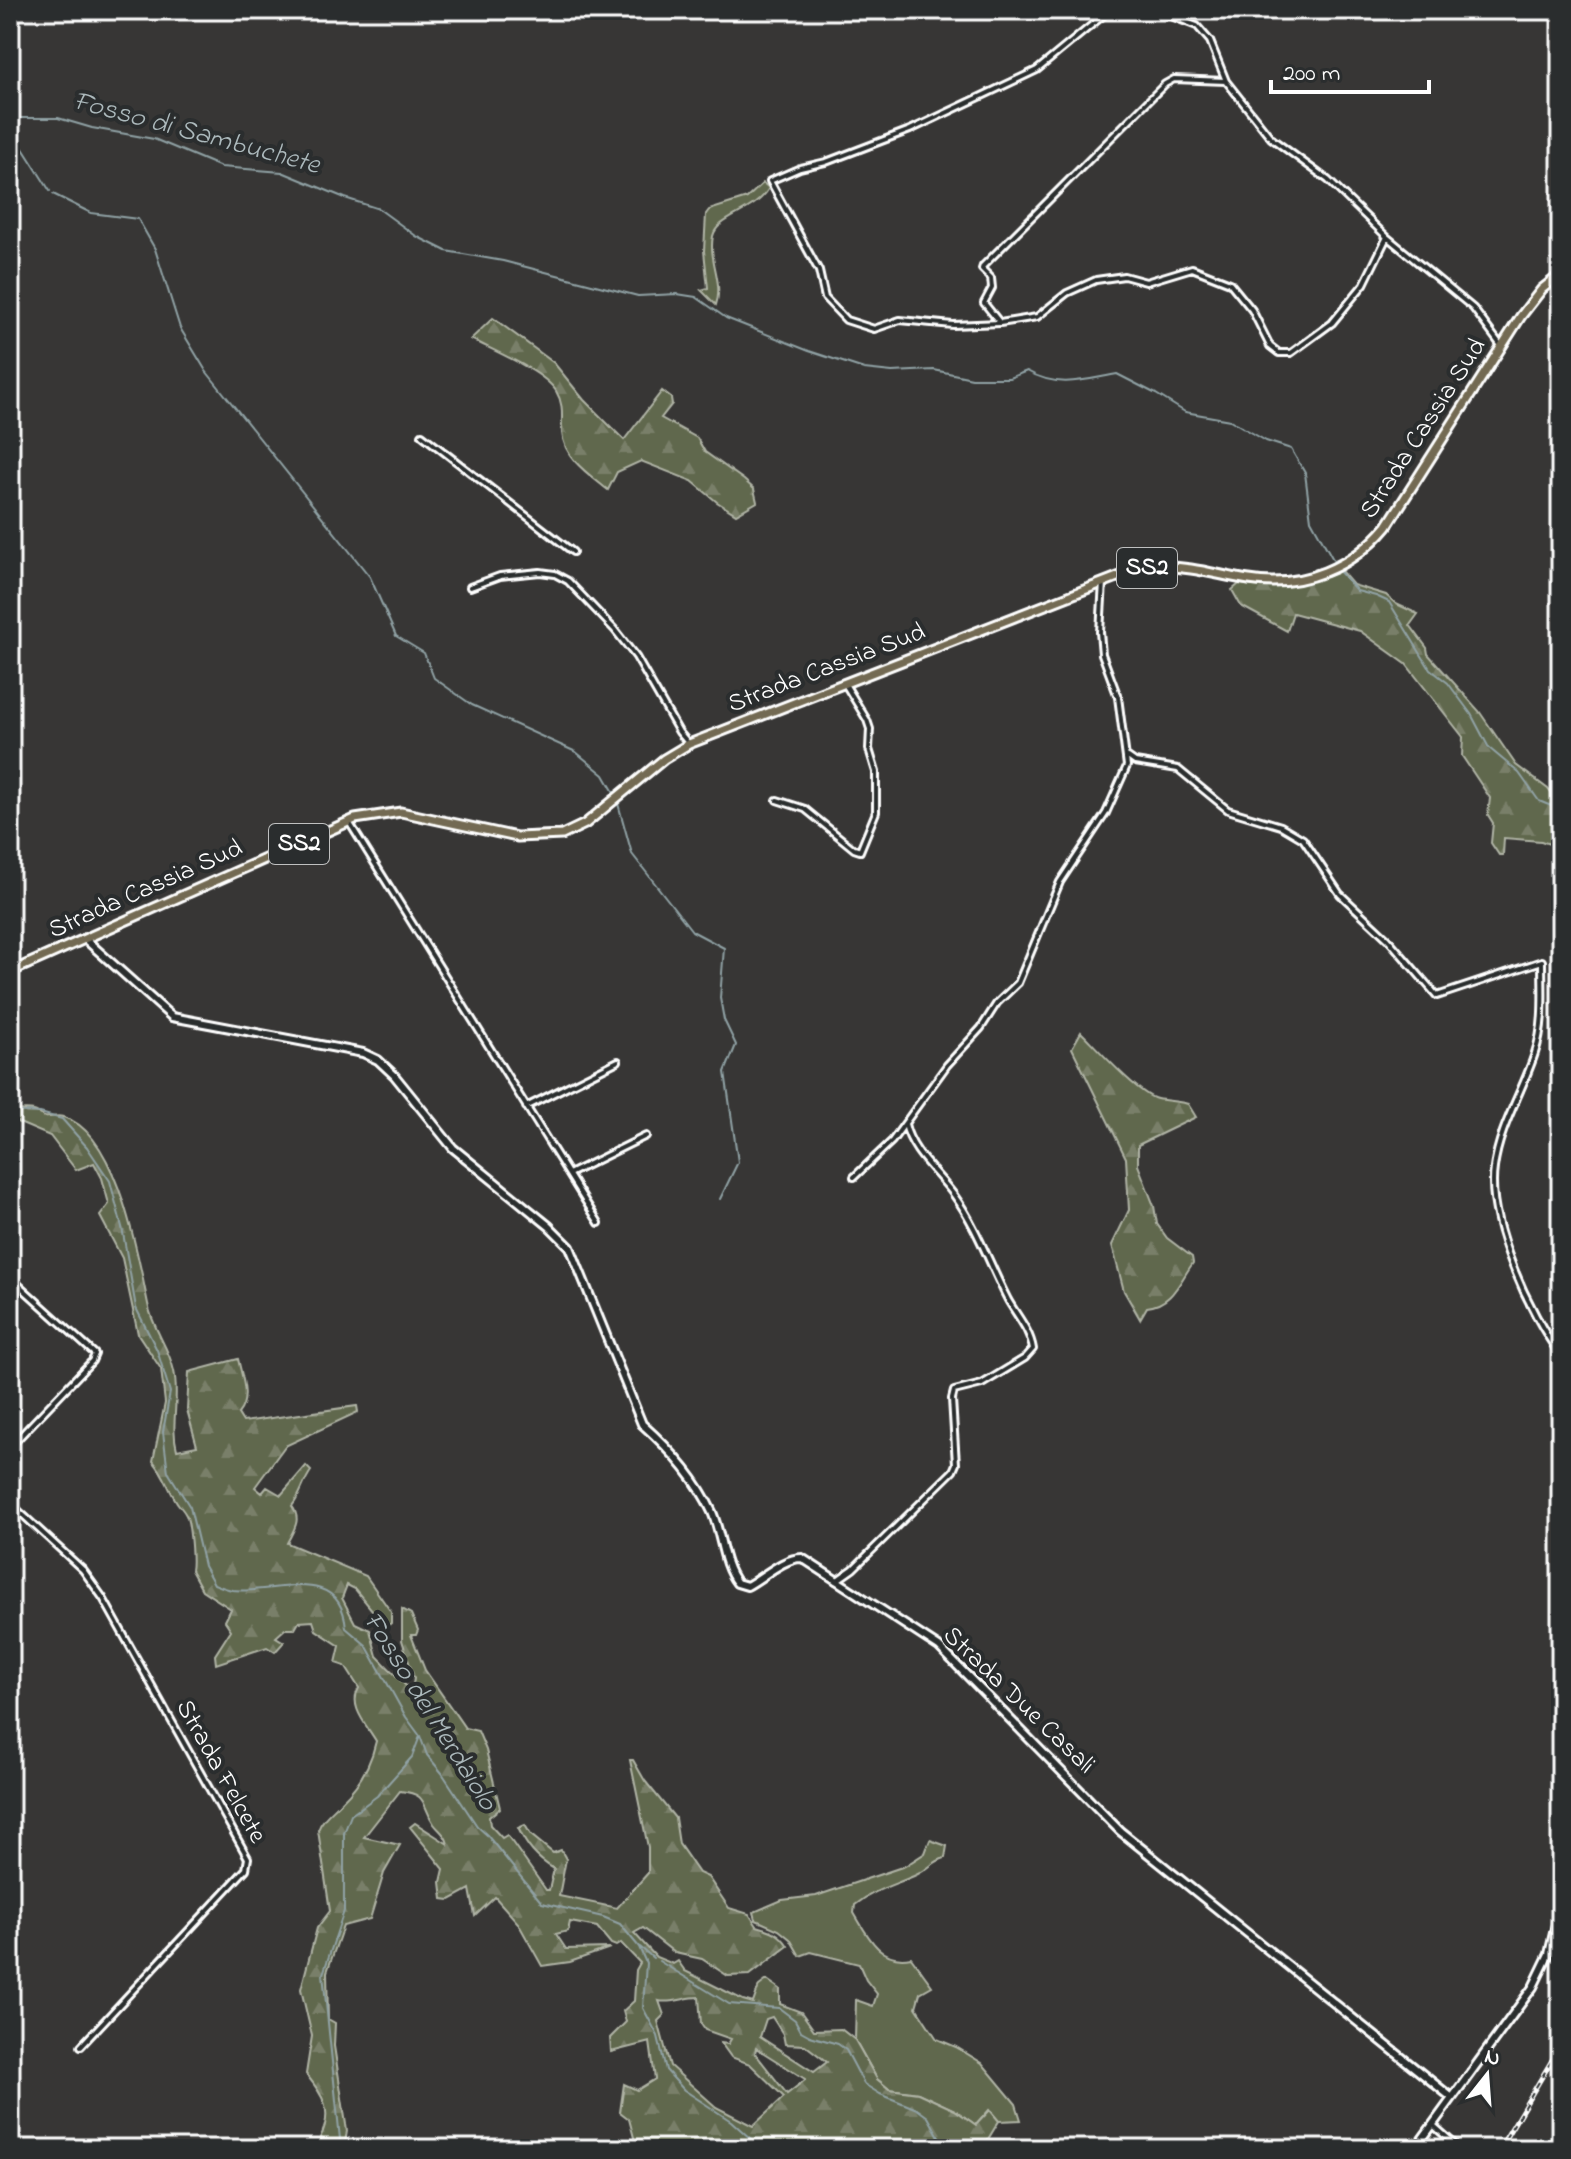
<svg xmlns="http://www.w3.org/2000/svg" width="1571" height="2159" font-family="'Indie Flower',sans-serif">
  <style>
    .grass { fill: #61684e; stroke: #b0b4a6; stroke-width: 2 }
    .forest { fill: url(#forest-firs); stroke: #b0b4a6; stroke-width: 2; fill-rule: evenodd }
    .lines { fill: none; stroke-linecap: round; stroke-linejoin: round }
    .stream { stroke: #90a2a5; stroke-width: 2 }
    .street-casing { stroke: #fff; stroke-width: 10 }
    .secondary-casing { stroke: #fff; stroke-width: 12 }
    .primary-casing { stroke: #fff; stroke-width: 13 }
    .street { stroke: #2a2d2e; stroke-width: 4 }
    .secondary { stroke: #2a2d2e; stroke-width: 6 }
    .primary { stroke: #736b52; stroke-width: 7 }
    .rail-casing { stroke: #fff; stroke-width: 5 }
    .rail { stroke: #2a2d2e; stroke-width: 2; stroke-dasharray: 6; stroke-linecap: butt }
    .labels { text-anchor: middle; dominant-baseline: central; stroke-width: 8; stroke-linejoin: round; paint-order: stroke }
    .shield { fill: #2a2d2e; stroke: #bfc0c0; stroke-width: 2 }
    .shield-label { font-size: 24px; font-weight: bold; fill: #fff }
    .street-label { font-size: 26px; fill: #fff; stroke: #2a2d2e }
    .water-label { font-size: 28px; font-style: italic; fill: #acb9bc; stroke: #2a2d2e }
  </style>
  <defs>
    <pattern id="forest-firs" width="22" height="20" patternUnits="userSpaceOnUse" patternTransform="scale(2)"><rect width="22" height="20" fill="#61684e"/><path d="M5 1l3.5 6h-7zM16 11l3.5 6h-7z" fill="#797f69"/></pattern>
  </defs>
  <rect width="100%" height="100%" fill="#373635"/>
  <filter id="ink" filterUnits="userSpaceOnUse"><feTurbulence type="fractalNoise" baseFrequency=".0125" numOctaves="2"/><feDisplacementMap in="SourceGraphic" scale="16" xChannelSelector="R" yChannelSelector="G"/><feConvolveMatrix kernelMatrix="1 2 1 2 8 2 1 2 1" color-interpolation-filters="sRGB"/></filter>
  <g filter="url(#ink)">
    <path class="grass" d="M763 183 769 188C756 212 717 217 713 236 708 260 724 282 716 305L701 290 708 288 704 251 706 214 709 210 747 198Z
      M930 1840 947 1846 945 1858C933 1861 929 1869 918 1874 895 1885 875 1889 855 1905L854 1913C867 1935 880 1964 911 1957L932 1986 920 1993 916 2007 937 2039 956 2047 982 2063 1016 2104 1021 2120 999 2121 989 2110 976 2125 955 2110 918 2093 889 2089 877 2079 855 2040 856 2000 873 2006 877 1994 866 1980 859 1964 811 1952 800 1956 790 1939 779 1930 756 1920 754 1912 782 1900 816 1896 905 1866 925 1853Z"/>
    <path class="forest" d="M493 318 554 363 584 400 624 440 662 391 671 398 672 404 661 418 697 438 705 452 744 480 754 489 757 502 736 514 717 502 692 481 641 461 617 472 608 490C590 475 564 459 562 433 561 418 565 406 556 391 543 371 494 351 471 339Z
      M1341 571 1353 585 1386 595 1396 604 1418 614 1410 625 1427 648 1428 654 1479 711 1516 765 1548 789 1561 805V848L1541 841 1504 838 1503 855H1499L1491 843 1493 823 1488 815 1490 798 1462 756 1463 737 1406 664 1360 631 1293 613 1287 631 1241 606 1232 590 1239 584C1282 591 1300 586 1341 571Z
      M1081 1032C1096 1047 1139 1095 1157 1099 1167 1101 1177 1101 1188 1104L1196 1117 1138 1145V1165L1154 1206 1157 1224 1167 1238 1192 1257 1193 1263C1179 1282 1173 1304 1147 1307L1140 1319 1124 1291 1112 1245 1129 1210 1126 1158 1072 1048Z
      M10 1111C17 1111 27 1109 34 1111 38 1112 41 1116 45 1117 50 1118 57 1115 63 1117 117 1131 138 1256 148 1304 152 1328 169 1347 174 1371 180 1398 170 1424 177 1450L197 1446 187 1410 189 1372 238 1359C242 1377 251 1399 238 1414L243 1422 357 1406 358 1412 285 1446 255 1487 262 1493 267 1487 281 1495 306 1466 311 1471C303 1482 301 1495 292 1506 302 1520 294 1529 287 1543L366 1576 391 1612V1623L386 1627 355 1589 347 1585 342 1598 355 1623 370 1630 377 1656 412 1692 414 1678 402 1640V1609L411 1614 418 1630 416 1635H411L425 1670 465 1728 478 1731 486 1750 500 1808 489 1817 490 1825 502 1838 507 1835 546 1890H549L554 1869C536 1858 527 1847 518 1828L525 1825 531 1835 553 1853 561 1850 566 1859 559 1896 617 1908 648 1873V1847L630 1760H633L645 1781 675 1818 679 1844 699 1873 708 1877 729 1908 749 1914 757 1926C771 1930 780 1933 788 1946L750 1975 728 1976 702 1959 675 1953 643 1928 634 1933 656 1957 673 1964 678 1961 685 1971 743 2000 753 2003 759 1986 767 1980 780 1989V2004L801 2012 814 2030 841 2029 855 2040 877 2079 889 2089 918 2093 955 2110 976 2125 990 2110 999 2121 982 2149H637L629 2119 620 2112 624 2084 637 2090 655 2079 650 2042 611 2052 610 2038 626 2022 623 2011 634 2001 636 1970 640 1963 621 1943 616 1946 611 1944 597 1927 570 1922 568 1931 556 1934 566 1949 610 1948 570 1962 542 1966 518 1923 495 1897 475 1916 470 1889 450 1900 443 1899 441 1882 444 1869 410 1827 415 1823 448 1844C446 1834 440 1832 434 1824 421 1805 429 1794 400 1791L364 1837 400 1845 384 1873 370 1919 343 1926 327 1972 328 2019 335 2023 334 2046 347 2131 344 2149H323L320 2138C334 2111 323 2095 306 2074L312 2036 301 1989 317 1928 330 1911 318 1830C323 1817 333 1811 342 1801 360 1784 371 1764 376 1741 366 1724 348 1706 359 1688L345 1666 336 1663 340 1646 316 1630 313 1621 299 1622 295 1629H285L276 1637 284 1642 275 1652 267 1647 216 1664 215 1655 231 1630 225 1621 231 1609 202 1590 191 1570C193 1562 190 1523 186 1515 183 1509 178 1505 175 1499 167 1486 164 1473 153 1461L165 1403 161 1369 138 1334 122 1258 100 1216 109 1204 102 1178 94 1163 76 1170 50 1136 10 1119ZM699 1997 701 2024 705 2030 731 2039 728 2044 721 2043 731 2057 750 2064 784 2097 753 2126 716 2107 670 2066 658 2021 664 2015 659 2001C670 2004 686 1997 699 1997ZM772 2017 783 2034 785 2044 805 2045 827 2062 814 2072 760 2037 766 2019ZM756 2048 805 2079V2080L787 2094 755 2053Z"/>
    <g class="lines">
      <path class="stream" d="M10 118H58L92 128 154 139 221 167 282 172 345 198 379 209 416 236 446 251 503 261 638 296 677 294 696 297 726 318 809 351 864 369 892 372 934 370 972 378H1009L1027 371C1058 389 1084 380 1117 374L1156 394 1185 412 1230 420 1266 441 1291 449 1305 473 1311 520 1335 563
        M10 128 50 191
        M53 194 91 213 138 219 155 249 180 328 206 371 370 577 396 636 424 653 434 678 472 705 576 752 604 775 615 794
        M1339 571 1357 591 1376 596 1389 602 1430 669 1448 683 1471 714 1489 748 1519 773 1539 801 1561 810
        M617 800 632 854 692 931 724 948 720 998 724 1020 736 1045 725 1072 738 1162 720 1199
        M10 1111 40 1113 62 1119 87 1147 110 1181 122 1227 136 1308 157 1350 170 1392 163 1432 168 1472 190 1507 204 1566 214 1584C219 1586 226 1589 232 1590 273 1595 341 1562 346 1628L366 1645 406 1717 420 1736 427 1755 442 1773 477 1826 487 1835 542 1903 603 1917 620 1924 639 1947 646 1963 643 2008 658 2036 666 2070 684 2090 731 2121 762 2149
        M640 1947 653 1958
        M659 1961 729 2004 779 2008 795 2020 801 2031 810 2036 838 2044 846 2050 864 2084 880 2094 917 2109 928 2117 946 2149
        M341 2149 323 1974 344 1911V1833L351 1815 377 1796 412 1757 420 1736"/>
      <defs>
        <path id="street" d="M1110 10 1037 70 910 130 826 162 800 168 770 181 819 271 825 298 846 320 874 329 900 320 953 325 1000 323 1037 317 1067 293 1096 280 1124 276 1146 282 1192 268 1230 283 1252 310 1270 346 1279 353H1291L1332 323 1364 284 1387 237
          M1156 10 1197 26 1210 41 1226 81 1271 138 1328 180 1387 237 1473 308 1502 347
          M1000 323 984 303 992 288 991 278 982 269 983 266 1165 84 1174 79 1226 81
          M422 435 573 552
          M470 587 500 576 540 572 555 574 568 581 614 629 636 657 679 732 689 744
          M1128 757 1135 762 1178 769 1228 810 1281 826 1303 839 1340 894 1388 939 1437 996 1542 961C1542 990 1545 1024 1535 1053 1523 1091 1499 1127 1494 1168 1486 1221 1530 1314 1561 1356
          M777 800 805 809 854 849 860 851 876 812V772L869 749 870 729 867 720 845 684
          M349 822 599 1223
          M526 1107 618 1061
          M569 1174 646 1136
          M854 1177 892 1141 947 1065 981 1028 997 1003 1018 983 1060 882 1106 813 1127 766 1118 697 1102 654 1100 632 1103 582
          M10 1277 95 1354 92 1361 10 1447
          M10 1503 83 1570 103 1598 248 1858 246 1869 81 2046
          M836 1581 853 1569 953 1471 956 1464 952 1399 954 1391 982 1384 1025 1358 1033 1349C1030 1330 1017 1316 1008 1300 990 1265 977 1227 954 1195 938 1173 911 1152 905 1124
          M1433 2125 1460 2149"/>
        <path id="secondary" d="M85 939 172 1017 363 1053 378 1060 394 1075 453 1148 549 1226 570 1247 642 1424C669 1448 697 1479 712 1512 722 1535 722 1564 737 1583L747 1586C764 1577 783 1558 802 1558L939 1647 1120 1831 1451 2097
          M1415 2149 1533 1987 1549 1954 1561 1903"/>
        <path id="primary" d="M10 972 355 819 401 812 517 837 562 835 585 824 664 759 689 744 1120 576C1134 572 1148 567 1163 567 1191 566 1221 576 1249 580 1302 589 1353 567 1387 526L1521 316 1542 289 1561 274"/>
      </defs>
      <use href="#street" class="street-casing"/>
      <use href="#secondary" class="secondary-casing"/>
      <use href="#primary" class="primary-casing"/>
      <use href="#street" class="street"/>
      <use href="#secondary" class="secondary"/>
      <use href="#primary" class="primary"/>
      <defs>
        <path id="rail" d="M1499 2149 1561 2045"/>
      </defs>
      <use href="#rail" class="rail-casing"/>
      <use href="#rail" class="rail"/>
    </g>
  </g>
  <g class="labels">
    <g class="shield">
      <rect x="1117" y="548" width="60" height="40" rx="6"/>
      <rect x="269" y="824" width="60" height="40" rx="6"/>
    </g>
    <g class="shield-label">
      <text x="1147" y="568">SS2</text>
      <text x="299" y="844">SS2</text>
    </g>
    <g class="street-label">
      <text transform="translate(1424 429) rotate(-57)">Strada Cassia Sud</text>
      <text transform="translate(827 669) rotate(-21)">Strada Cassia Sud</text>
      <text transform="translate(146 890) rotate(-24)">Strada Cassia Sud</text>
      <text transform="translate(1018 1701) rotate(44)">Strada Due Casali</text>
      <text transform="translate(220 1772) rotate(61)">Strada Felcete</text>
    </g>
    <g class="water-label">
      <text transform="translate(196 134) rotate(15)">Fosso di Sambuchete</text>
      <text transform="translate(429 1712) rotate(58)">Fosso del Merdaiolo</text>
    </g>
  </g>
  <rect width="1571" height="2159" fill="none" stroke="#2a2d2e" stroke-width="40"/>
  <rect x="20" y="20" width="1531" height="2119" fill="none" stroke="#fff" stroke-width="3" filter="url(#ink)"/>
  <g transform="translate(1487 2075) rotate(17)" stroke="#2a2d2e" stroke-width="6" paint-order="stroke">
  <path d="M0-6L14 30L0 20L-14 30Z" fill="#ffffff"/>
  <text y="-12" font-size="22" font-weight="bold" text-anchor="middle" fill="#ffffff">N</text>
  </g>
  <path d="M1271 80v12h158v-12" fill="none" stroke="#ffffff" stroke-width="4"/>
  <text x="1283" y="80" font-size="24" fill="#ffffff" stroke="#2a2d2e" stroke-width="6" paint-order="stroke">200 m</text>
</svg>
